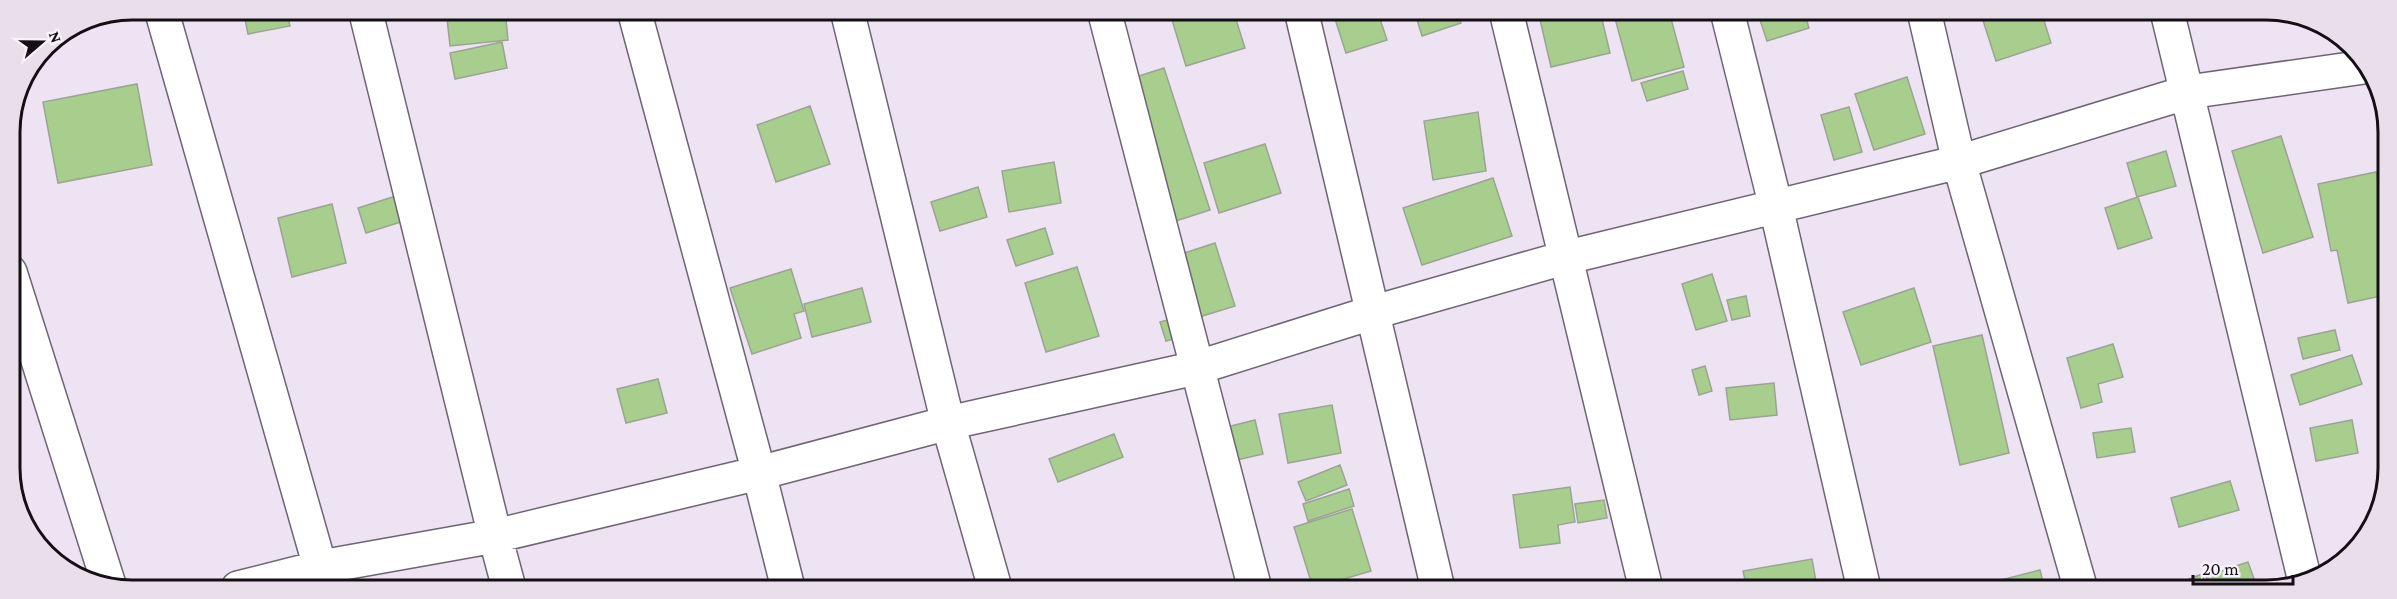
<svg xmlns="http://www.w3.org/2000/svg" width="2397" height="599" font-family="'Crimson Pro',serif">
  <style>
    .building { fill: #a7ce8c; stroke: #9ba494; stroke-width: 1.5 }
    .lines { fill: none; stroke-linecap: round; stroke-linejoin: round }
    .minor-casing { stroke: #6e6573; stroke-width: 36 }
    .minor { stroke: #fff; stroke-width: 33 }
    .rim { fill: none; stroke: #130f14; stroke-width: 3 }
  </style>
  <rect width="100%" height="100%" fill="#eee3f3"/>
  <path class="building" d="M243 9H286L290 26 248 34Z
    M446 9H505L508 40 450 46Z
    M1169 10H1233L1245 48 1186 66Z
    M1363 10H1377L1387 40 1346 53 1335 19Z
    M1414 10H1457L1461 23 1422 36Z
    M1538 11H1600L1610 53 1551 67Z
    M1613 11H1669L1684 67 1632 81Z
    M1757 11H1804L1809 28 1767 41Z
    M1980 11H2041L2051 43 1996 61Z
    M502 42 507 68 455 79 450 53Z
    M1164 68 1210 210 1160 226 1114 84Z
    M1683 71 1688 89 1647 101 1641 83Z
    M1907 77 1925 134 1874 150 1855 94Z
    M137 84 152 165 58 183 43 102Z
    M810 106 830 164 776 182 757 125Z
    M1849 107 1862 152 1834 160 1821 115Z
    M1478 112 1486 171 1433 180 1424 121Z
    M2281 136 2313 237 2263 253 2232 151Z
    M1265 144 1281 193 1219 213 1204 163Z
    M2166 151 2176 186 2137 197 2127 163Z
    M1054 162 1061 203 1009 212 1002 171Z
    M2376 172 2386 218V295L2348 303 2337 250 2331 251 2318 184Z
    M1493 178 1512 236 1422 265 1403 208Z
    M978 187 987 217 940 231 931 202Z
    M399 195 407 220 366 233 358 208Z
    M2138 197 2152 238 2118 249 2105 208Z
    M332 204 346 263 292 277 278 218Z
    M1045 228 1053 254 1016 266 1007 240Z
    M1215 243 1235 306 1183 322 1163 260Z
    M1077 267 1099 336 1046 352 1025 283Z
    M791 269 804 311 794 314 801 338 752 354 730 288Z
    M1712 274 1727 321 1696 330 1682 284Z
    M862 288 871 322 812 337 804 304Z
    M1914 288 1931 342 1861 365 1843 312Z
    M1746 296 1750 316 1732 320 1727 300Z
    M1179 317 1184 336 1166 341 1160 322Z
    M2335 330 2340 350 2303 359 2298 338Z
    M1982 335 2009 453 1960 465 1933 346Z
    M2113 344 2123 377 2098 384 2102 402 2081 408 2067 358Z
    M2352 355 2362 384 2300 405 2291 375Z
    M1705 366 1712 391 1699 395 1692 370Z
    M658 379 667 413 626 423 617 389Z
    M1774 383 1777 415 1730 420 1726 388Z
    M1332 405 1341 453 1288 463 1279 414Z
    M1255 420 1263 454 1215 465 1207 432Z
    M2352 420 2358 453 2316 461 2310 428Z
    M2131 428 2135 452 2097 458 2093 433Z
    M1114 434 1123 457 1058 482 1049 459Z
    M1340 465 1347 485 1306 501 1298 482Z
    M2230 481 2239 510 2179 527 2171 498Z
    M1570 487 1575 522 1558 525 1560 543 1520 548 1513 495Z
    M1349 489 1354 506 1308 521 1303 504Z
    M1604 500 1607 518 1578 523 1575 504Z
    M1352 509 1371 571 1313 588 1294 527Z
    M1812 559 1817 587 1747 589 1743 571Z
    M2248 562 2258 590H2211L2206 576Z
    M2040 570 2045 590 1966 589Z
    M2202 574 2208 590H2192L2189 579Z
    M1294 583 1296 589H1277Z"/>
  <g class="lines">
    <defs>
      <path id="minor" d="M161 9 326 588
        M365 9 495 536 509 588
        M634 10 759 473 788 588
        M847 10 948 423 995 588
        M1104 10 1255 589
        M1301 10 1438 589
        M1506 11 1646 589
        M1727 11 1776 207 1864 589
        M1924 11 1959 162 2081 590
        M2167 11 2304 577
        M10 272 110 588
        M238 588 321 567 495 536 759 473 948 423 1196 368 1371 313 1564 258 1959 162 2188 92 2364 67"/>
    </defs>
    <use href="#minor" class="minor-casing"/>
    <use href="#minor" class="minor"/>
  </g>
  <path d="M0 0H2397V599H0ZM132 20H2266A112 112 0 0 1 2378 132V468A112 112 0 0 1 2266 580H132A112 112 0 0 1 20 468V132A112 112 0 0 1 132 20Z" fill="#e8dfeb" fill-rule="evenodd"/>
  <path class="rim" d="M132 20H2266A112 112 0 0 1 2378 132V468A112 112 0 0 1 2266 580H132A112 112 0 0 1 20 468V132A112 112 0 0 1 132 20Z"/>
  <g transform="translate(42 42) rotate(70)" stroke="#faf1fe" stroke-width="4.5" paint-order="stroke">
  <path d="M0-4.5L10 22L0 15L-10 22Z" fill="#130f14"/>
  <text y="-9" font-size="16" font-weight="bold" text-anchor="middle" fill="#130f14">N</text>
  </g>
  <path d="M2193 575v9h100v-9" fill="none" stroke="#130f14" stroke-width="3"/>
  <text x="2202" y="575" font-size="18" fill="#130f14" stroke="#faf1fe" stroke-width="4.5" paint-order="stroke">20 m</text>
</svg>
